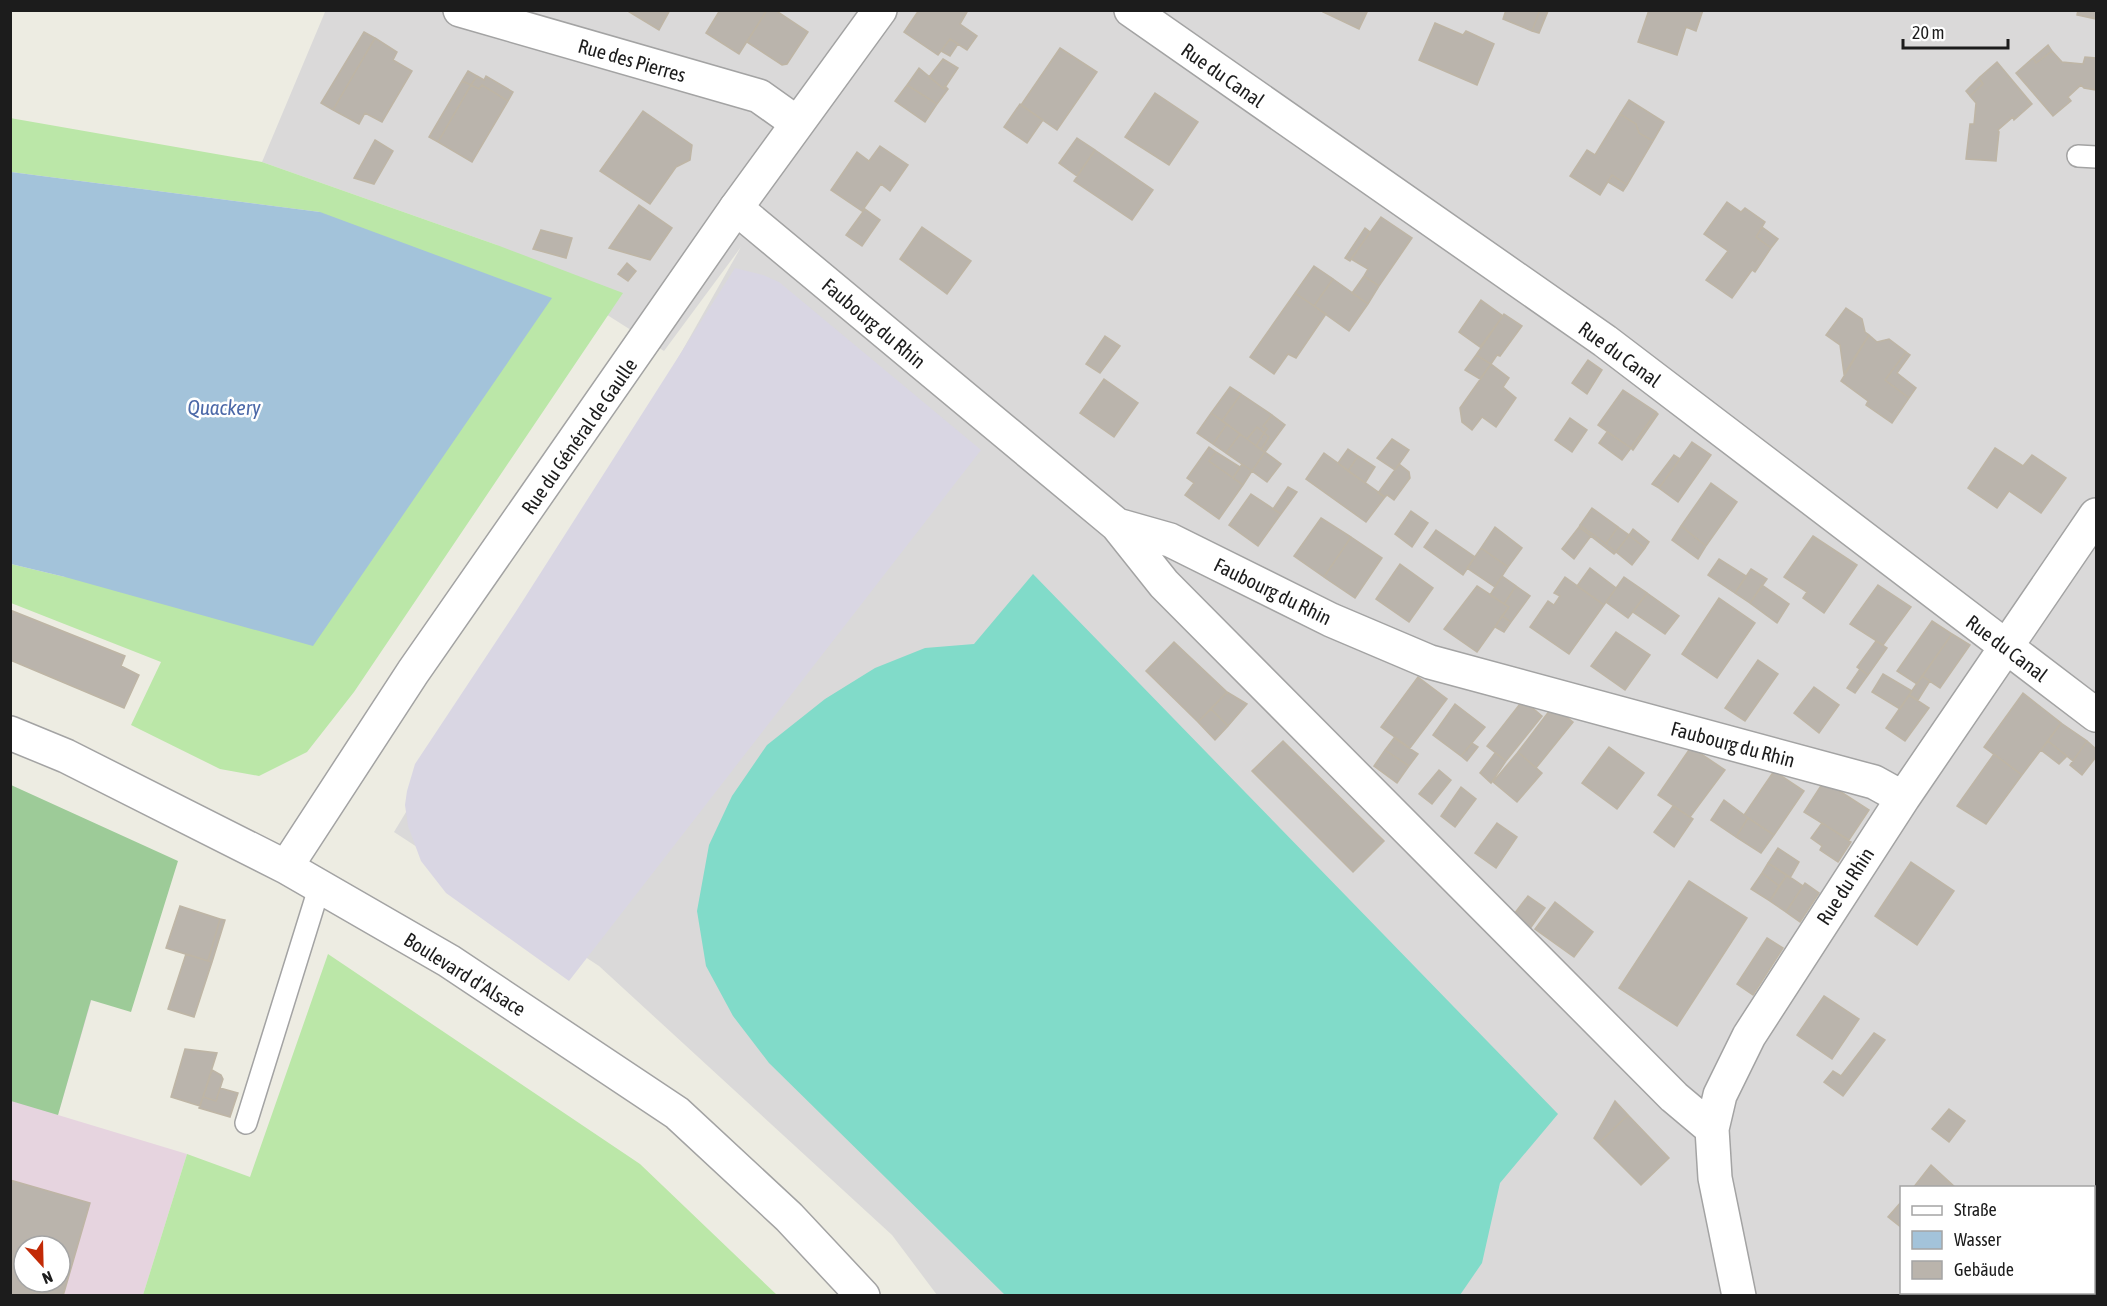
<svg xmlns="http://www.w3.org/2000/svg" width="2107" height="1306" font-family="'Asap Condensed',sans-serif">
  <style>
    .residential { fill: #dad9d9; fill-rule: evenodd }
    .industrial { fill: #e6d4df; fill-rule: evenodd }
    .grass { fill: #bbe7a8 }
    .forest { fill: #9dcb98 }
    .pitch { fill: #81dbc9 }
    .plaza { fill: #d9d6e3 }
    .water { fill: #a3c3da }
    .building { fill: #bab4ac; stroke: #beb5a5; stroke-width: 1.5; fill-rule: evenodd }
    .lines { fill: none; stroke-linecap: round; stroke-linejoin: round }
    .service-casing { stroke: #a3a3a3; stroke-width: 24 }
    .minor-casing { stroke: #a3a3a3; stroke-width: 36 }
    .tertiary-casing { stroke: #a3a3a3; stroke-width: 36 }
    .service { stroke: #fff; stroke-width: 21 }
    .minor { stroke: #fff; stroke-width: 33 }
    .tertiary { stroke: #fff; stroke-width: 33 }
    .labels { text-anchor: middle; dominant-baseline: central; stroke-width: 5; stroke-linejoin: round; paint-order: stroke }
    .street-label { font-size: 20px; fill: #1c1c1c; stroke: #fff }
    .water-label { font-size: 21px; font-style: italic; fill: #4c69a8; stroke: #fff }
  </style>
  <rect width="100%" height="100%" fill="#edece2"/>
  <path class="residential" d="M318 11H2096V1295H937L892 1235 599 966 394 832 652 404 741 247 664 351 497 245 262 162 325 12ZM1902 1188H2094V1292H1902Z"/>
  <path class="industrial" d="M11 809 131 864 58 1115 187 1154 143 1295 11 1296ZM24 1246H60V1282H24Z"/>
  <path class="grass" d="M10 118 262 162 497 245 623 293 354 692 307 752 259 776 220 769 131 725 161 662 11 603V564L65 577 320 212 11 172Z
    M328 954 640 1164 777 1295H143L187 1154 250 1177Z"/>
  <path class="forest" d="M11 785 178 861 131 1012 91 1000 58 1115 11 1101Z"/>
  <path class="pitch" d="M1033 574 1558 1114 1500 1183 1482 1263 1460 1295H1005L769 1063 733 1016 706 966 697 911 709 845 732 796 767 745 825 699 875 668 925 648 974 644Z"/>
  <path class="plaza" d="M735 268 763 275 779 282 981 450 569 981 446 893 421 861 408 826 405 805 407 791 415 764 515 613Z"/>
  <path class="water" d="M11 172 320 212 552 298 313 646 65 577 11 564Z"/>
  <path class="building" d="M626 10H670L659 30Z
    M720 10H767L739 54 706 33Z
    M767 10H775L808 32 787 64 782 65 747 42Z
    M919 10H964L967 12 960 24 977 36 967 50 950 39 938 55 904 32Z
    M1324 10H1368L1359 29 1323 12Z
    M1506 10H1540L1532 31 1503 19Z
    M1540 10 1548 11 1539 33 1532 31Z
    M1649 10H1703L1696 31 1686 27 1677 55 1638 42Z
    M2078 10H2096V19L2077 15Z
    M1435 23 1463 35 1466 31 1494 44 1477 85 1419 60Z
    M364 32 375 38 333 110 321 103Z
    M375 38 397 52 393 60 412 71 382 122 365 113 359 124 333 110Z
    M950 39 958 44 950 56 941 51Z
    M2048 45 2052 51 2036 63 2033 58Z
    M1060 48 1097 72 1057 130 1021 105Z
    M2052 51 2062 62 2083 64 2085 57 2096 58V90L2084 88 2081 85 2068 97 2071 101 2053 116 2016 73 2033 58 2036 63Z
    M943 59 958 68 944 89 929 77Z
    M1997 62 2032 104 2014 120 2013 117 1998 130 1999 132 1996 161 1966 159 1970 124H1974L1976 103 1970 96 1983 84 1979 78Z
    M919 68 944 89 945 86 948 89 937 104 907 85Z
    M468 71 477 76 471 85 462 81Z
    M477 76 484 80 486 76 513 92 508 101 482 85 479 89 471 85Z
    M1979 78 1983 84 1970 96 1966 91Z
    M462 81 471 85 438 142 429 137Z
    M471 85 479 89 482 85 508 101 472 162 438 142Z
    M907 85 937 104 925 122 895 101Z
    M1155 93 1198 122 1169 165 1125 137Z
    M1629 100 1664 122 1653 141 1639 133 1636 124 1620 114Z
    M1020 104 1043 120 1027 143 1004 127Z
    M643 111 692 145 690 160 676 167 650 204 600 171Z
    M1620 114 1636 124 1639 133 1653 141 1627 185 1612 175 1600 195 1570 176 1587 150 1595 155Z
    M1077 138 1095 150 1077 176 1059 163Z
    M375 140 393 151 374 184 354 178Z
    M880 146 908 165 890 191 881 184 862 211 831 190 857 152 869 161Z
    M1095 150 1153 190 1132 220 1074 181Z
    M1612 175 1627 185 1623 191 1608 182Z
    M1727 202 1741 212 1745 208 1765 222 1756 237 1771 248 1755 272 1752 270 1732 298 1706 280 1728 251 1704 234Z
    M639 205 672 228 650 260 609 248Z
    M865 209 880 220 862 246 846 235Z
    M1381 217 1412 238 1379 286 1364 276 1368 269 1351 259Z
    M922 227 971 261 947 294 900 259Z
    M1762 227 1778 239 1771 248 1756 237Z
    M1365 228 1370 232 1350 261 1345 258Z
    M541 230 572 238 566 258 533 249Z
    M627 263 636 271 628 281 618 274Z
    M1314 266 1333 279 1314 306 1295 293Z
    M1364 276 1379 286 1368 304 1352 293Z
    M1333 279 1368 304 1349 331 1314 306Z
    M1295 293 1326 314 1296 358 1288 354 1274 374 1250 357Z
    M1481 300 1503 316 1480 347 1459 332Z
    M1846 308 1862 319 1865 332 1869 335 1844 374 1840 345 1826 335Z
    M1504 314 1522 326 1500 356 1497 355 1491 364 1476 355Z
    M1869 335 1877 342 1889 339 1906 352 1885 380 1909 398 1892 423 1866 405 1868 401 1841 381Z
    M1105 336 1120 346 1100 373 1086 364Z
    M1906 352 1910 355 1897 373 1916 388 1909 398 1885 380Z
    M1476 355 1491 364 1480 379 1465 370Z
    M1588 360 1602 370 1587 394 1572 383Z
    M1491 364 1509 378 1503 387 1516 398 1496 427 1482 417 1472 430 1462 422 1460 408Z
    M1104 379 1138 403 1114 437 1080 413Z
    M1230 387 1241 394 1222 421 1211 413Z
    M1623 390 1656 412 1631 448 1598 425Z
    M1241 394 1272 415 1263 426 1267 429 1264 433 1257 427 1247 439 1222 421Z
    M1656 412 1658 414 1633 450 1631 448Z
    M1211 413 1227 424 1213 444 1197 433Z
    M1272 415 1285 425 1265 452 1261 450 1269 437 1264 433 1267 429 1263 426Z
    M1570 418 1587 430 1572 452 1555 440Z
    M1227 424 1240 434 1226 453 1213 444Z
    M1257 427 1264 433 1256 446 1247 439Z
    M1607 432 1631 448 1622 460 1599 443Z
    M1264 433 1269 437 1261 450 1256 446Z
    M1240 434 1265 452 1252 471 1226 453Z
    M1392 439 1409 450 1395 470 1377 458Z
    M1692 442 1711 455 1678 502 1659 488Z
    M1209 447 1216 452 1209 461 1243 485 1219 519 1185 495 1194 483 1187 478Z
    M1995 448 2023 466 2032 455 2066 478 2041 513 2009 491 1997 508 1968 488Z
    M1348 449 1358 456 1348 471 1338 463Z
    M1216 452 1240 467 1233 478 1209 461Z
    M1265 452 1281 464 1267 482 1252 471Z
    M1324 453 1385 497 1366 522 1306 479Z
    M1674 455 1680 459 1659 488 1652 484Z
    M1358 456 1375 467 1365 483 1348 471Z
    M1242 464 1252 471 1243 485 1233 478Z
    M1399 464 1409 472 1410 478 1394 500 1387 495 1385 497 1378 493Z
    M1711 483 1737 502 1706 546 1681 526Z
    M1288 487 1297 492 1281 514 1273 509Z
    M1251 494 1281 514 1258 546 1229 525Z
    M1592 508 1618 527 1606 544 1580 525Z
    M1411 511 1428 523 1412 547 1395 534Z
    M1321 518 1351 537 1324 577 1294 556Z
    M1580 525 1606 544 1616 552 1614 554 1579 527Z
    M1681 526 1706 546 1698 559 1672 540Z
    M1495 527 1522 548 1508 567 1481 548Z
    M1579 527 1591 536 1574 559 1562 549Z
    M1618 527 1629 535 1616 552 1606 544Z
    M1633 529 1649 542 1645 548 1629 535Z
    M1436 530 1475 557 1463 575 1424 547Z
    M1629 535 1645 548 1632 565 1616 552Z
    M1813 536 1857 565 1824 613 1803 598 1807 592 1784 577Z
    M1351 537 1382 558 1355 598 1324 577Z
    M1481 548 1508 567 1495 587 1467 568Z
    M1719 559 1746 576 1735 593 1708 575Z
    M1400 564 1433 588 1409 622 1376 599Z
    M1590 568 1616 588 1604 605 1577 586Z
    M1751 569 1767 579 1750 603 1735 593Z
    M1502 576 1516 586 1504 604 1490 595Z
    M1565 577 1604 605 1569 654 1530 627 1548 601 1554 605 1560 596 1554 593Z
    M1624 577 1647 593 1628 618 1606 602Z
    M1762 585 1789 604 1777 623 1750 603Z
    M1878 585 1911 607 1883 645 1850 624Z
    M1477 586 1509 607 1477 652 1444 629Z
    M1516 586 1530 596 1511 622 1502 616 1509 607 1504 604Z
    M1647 593 1679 616 1665 634 1633 612Z
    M1719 598 1755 623 1717 678 1682 654Z
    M10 610 125 656 121 666 139 675 124 708 10 660Z
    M1502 616 1511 622 1504 632 1495 627Z
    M1932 621 1952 634 1917 684 1897 671Z
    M1616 632 1650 655 1625 690 1591 666Z
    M1952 634 1970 645 1940 688 1922 676Z
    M1876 641 1887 648 1868 675 1857 667Z
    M1174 642 1227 692 1198 722 1146 671Z
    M1758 660 1778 674 1745 721 1725 708Z
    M1860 669 1868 675 1855 693 1847 688Z
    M1883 674 1912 691 1900 709 1872 692Z
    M1922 676 1930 681 1918 700 1909 695Z
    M1418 677 1447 699 1410 748 1381 727Z
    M1814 687 1839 705 1819 733 1794 713Z
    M1227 692 1247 704 1228 726 1211 709Z
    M2023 693 2061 723 2022 775 1984 747Z
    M1909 695 1929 708 1905 741 1886 728Z
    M1523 700 1542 716 1506 761 1487 746Z
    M1455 704 1485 727 1461 756 1433 735Z
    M1553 706 1573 722 1536 768 1518 752Z
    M1211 709 1228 726 1215 740 1198 722Z
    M2061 723 2087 741 2073 761 2048 741Z
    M1394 738 1418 754 1409 766 1385 750Z
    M1283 741 1384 841 1353 872 1252 771Z
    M2048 741 2067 756 2059 764 2041 750Z
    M2087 741 2096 749V757L2082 775 2070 765Z
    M1472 743 1478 747 1467 761 1461 756Z
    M1609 747 1644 773 1617 809 1582 783Z
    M1691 747 1725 770 1690 817 1658 795Z
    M1385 750 1409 766 1397 783 1374 766Z
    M1518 752 1542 773 1517 802 1493 782Z
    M1495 753 1506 761 1491 783 1480 773Z
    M1994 754 2022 775 1986 824 1957 806Z
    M1439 770 1451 780 1432 804 1419 794Z
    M1774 771 1804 791 1774 835 1744 815Z
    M1824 781 1869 810 1849 840 1804 812Z
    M1461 787 1476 799 1455 827 1441 816Z
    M1724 800 1748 818 1736 837 1711 820Z
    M1673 806 1693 819 1674 847 1654 832Z
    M1748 818 1774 835 1761 853 1736 837Z
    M1497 823 1517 837 1496 868 1475 853Z
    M1822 823 1851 842 1838 862 1820 850 1822 846 1811 838Z
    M1778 848 1799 862 1790 878 1768 863Z
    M1911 862 1954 891 1917 945 1875 916Z
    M1768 863 1787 875 1779 886 1762 873Z
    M1762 873 1779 886 1770 901 1751 889Z
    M1787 875 1803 886 1786 912 1770 901Z
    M1689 881 1747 918 1677 1026 1619 988Z
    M1805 883 1819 893 1800 922 1786 912Z
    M1528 896 1545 908 1526 934 1511 918Z
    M1555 902 1593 932 1574 957 1535 929Z
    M180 906 220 919 208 961 166 948Z
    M220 919 225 920 212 962 208 961Z
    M1767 938 1783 948 1753 995 1737 984Z
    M186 954 212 962 194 1017 168 1009Z
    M1824 996 1859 1019 1832 1059 1797 1035Z
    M1874 1033 1885 1040 1843 1096 1824 1082 1833 1071 1841 1076Z
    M185 1049 217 1053 200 1106 171 1097Z
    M212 1070 221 1075 223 1079 216 1101 203 1097Z
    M220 1088 238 1093 230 1117 199 1108 203 1097 216 1101Z
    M1615 1101 1628 1115 1599 1143 1594 1138Z
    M1949 1109 1965 1121 1949 1142 1932 1129Z
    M1628 1115 1669 1158 1641 1185 1599 1143Z
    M1931 1165 1956 1188H1913Z
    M10 1180 90 1203 63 1296H10ZM24 1246H60V1282H24Z
    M1902 1201V1228L1888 1217Z"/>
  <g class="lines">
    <defs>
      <path id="service" d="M2078 156 2096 157
        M246 1123 320 885"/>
      <path id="minor" d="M460 10 759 96 797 123
        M1131 10 1605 341 2096 715
        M736 208 1117 525 1170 540 1331 620 1430 662 1874 782 1903 798
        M1117 525 1164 584 1674 1097 1712 1129
        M1739 1296 1715 1178 1712 1129 1720 1095 1749 1036 1903 798 2096 515"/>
      <path id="tertiary" d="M10 733 66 756 286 867 449 961 677 1113 789 1217 863 1296
        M286 867 413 672 736 208 880 10"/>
    </defs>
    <use href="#service" class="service-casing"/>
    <use href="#minor" class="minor-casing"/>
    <use href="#tertiary" class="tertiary-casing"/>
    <use href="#service" class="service"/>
    <use href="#minor" class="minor"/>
    <use href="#tertiary" class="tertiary"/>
  </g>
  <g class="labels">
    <g class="street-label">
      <text transform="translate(632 60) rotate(16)">Rue des Pierres</text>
      <text transform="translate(1223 75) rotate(35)">Rue du Canal</text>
      <text transform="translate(874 323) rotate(40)">Faubourg du Rhin</text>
      <text transform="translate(1620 354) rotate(36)">Rue du Canal</text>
      <text transform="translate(579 436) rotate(-55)">Rue du Général de Gaulle</text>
      <text transform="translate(1273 591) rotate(26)">Faubourg du Rhin</text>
      <text transform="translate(2007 648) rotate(37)">Rue du Canal</text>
      <text transform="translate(1733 744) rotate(15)">Faubourg du Rhin</text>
      <text transform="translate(1845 886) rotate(-57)">Rue du Rhin</text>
      <text transform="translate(465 974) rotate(32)">Boulevard d'Alsace</text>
    </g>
    <g class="water-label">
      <text x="224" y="407">Quackery</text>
    </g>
  </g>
  <rect width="2107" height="1306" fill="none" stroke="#1c1c1c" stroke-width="24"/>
  <rect x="1900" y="1186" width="195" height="108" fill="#ffffff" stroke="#a4a4a4" stroke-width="1.5"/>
  <rect x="1912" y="1206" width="30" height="9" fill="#ffffff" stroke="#a4a4a4" stroke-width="1.5"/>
  <text x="1954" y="1216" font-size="18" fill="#1c1c1c">Straße</text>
  <rect x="1912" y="1231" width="30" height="18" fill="#a3c3da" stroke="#a4a4a4" stroke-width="1.5"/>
  <text x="1954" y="1246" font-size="18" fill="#1c1c1c">Wasser</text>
  <rect x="1912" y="1261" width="30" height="18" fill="#bab4ac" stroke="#a4a4a4" stroke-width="1.5"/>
  <text x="1954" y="1276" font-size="18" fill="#1c1c1c">Gebäude</text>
  <g transform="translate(42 1264) rotate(158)"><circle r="28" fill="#ffffff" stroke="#a4a4a4" stroke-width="1.5"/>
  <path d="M0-4.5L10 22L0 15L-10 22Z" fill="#c22a06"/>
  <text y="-9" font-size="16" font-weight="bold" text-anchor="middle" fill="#1c1c1c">N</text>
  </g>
  <path d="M1903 39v9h105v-9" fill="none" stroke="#1c1c1c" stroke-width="3"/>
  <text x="1912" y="39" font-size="18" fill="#1c1c1c" stroke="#ffffff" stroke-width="4.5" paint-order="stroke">20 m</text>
</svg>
